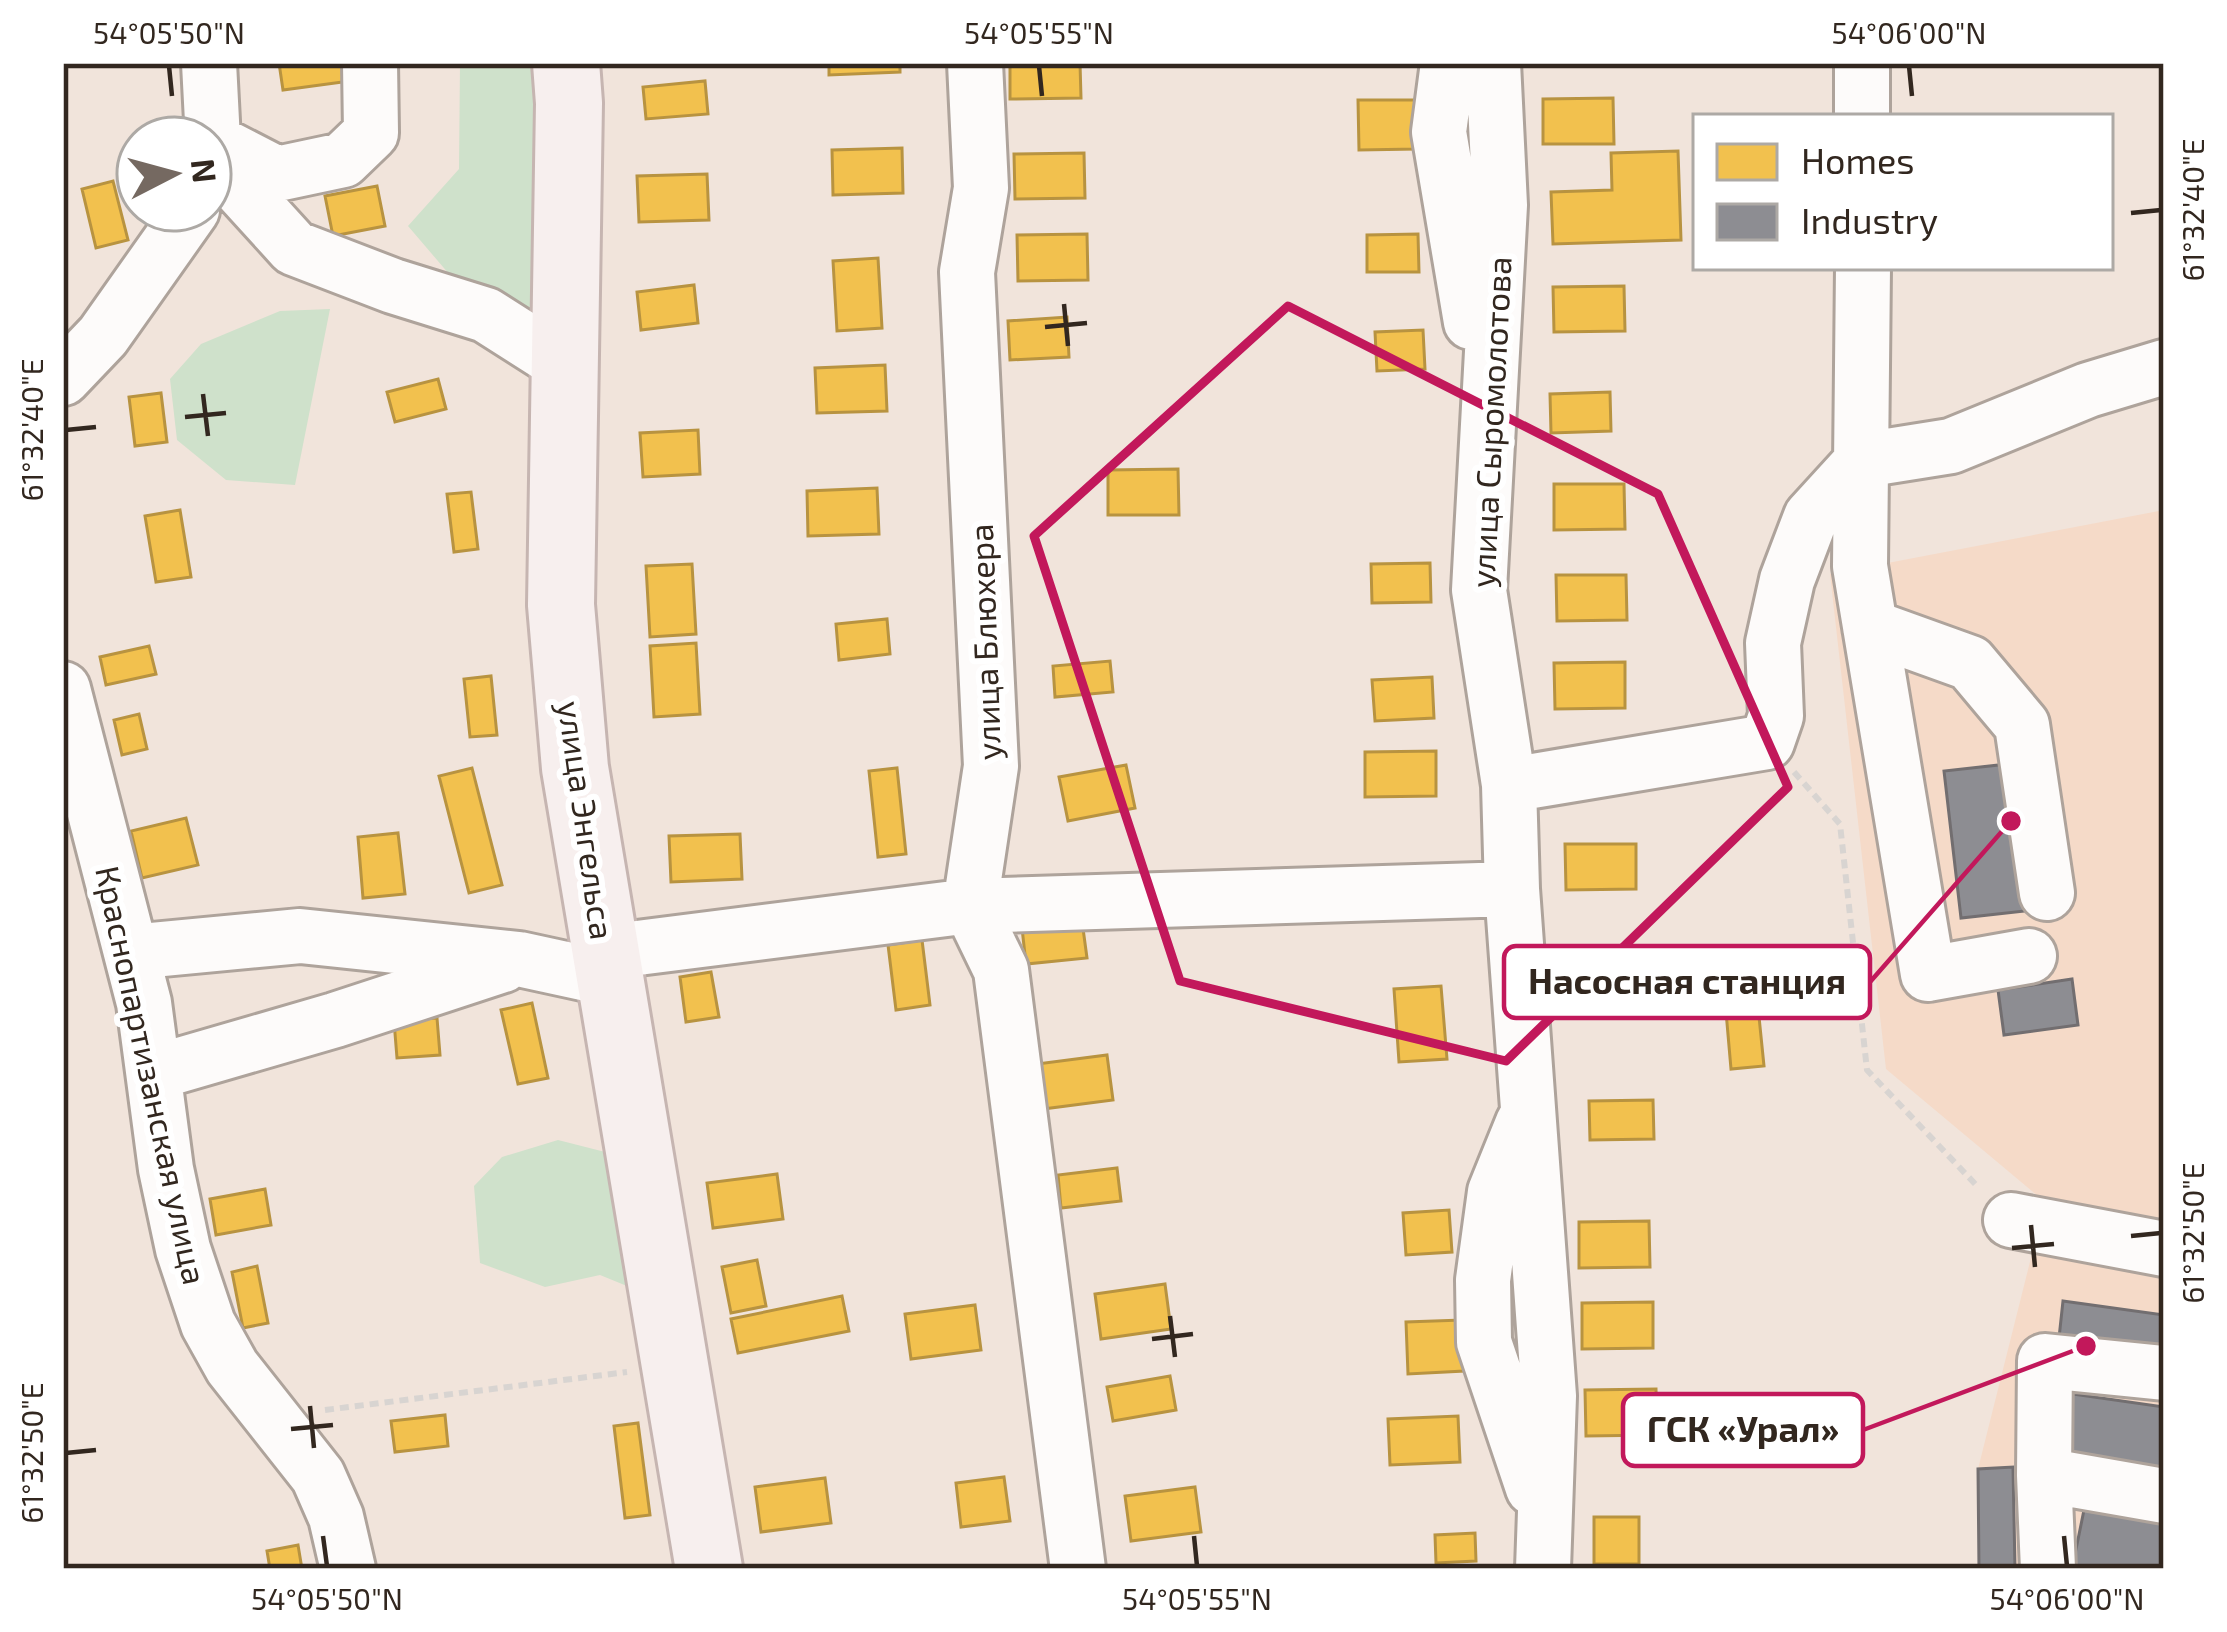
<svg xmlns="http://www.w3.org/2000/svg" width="2227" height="1632" font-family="'Exo 2',sans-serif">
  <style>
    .built { fill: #f5dac8 }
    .green { fill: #cfe1cb }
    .homes { fill: #f2c14e; stroke: #b89340; stroke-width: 3 }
    .industry { fill: #8d8d92; stroke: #726e70; stroke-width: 3 }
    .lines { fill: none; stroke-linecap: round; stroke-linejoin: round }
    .minor-casing { stroke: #aea39b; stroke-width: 60 }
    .major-casing { stroke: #c6b5b1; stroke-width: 72 }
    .path { stroke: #d8d4d1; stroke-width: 6; stroke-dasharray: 9 6; stroke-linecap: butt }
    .minor { stroke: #fdfbfa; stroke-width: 54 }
    .major { stroke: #f7efee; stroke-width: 66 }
    .marked { fill: none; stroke: #c2185b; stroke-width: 9; stroke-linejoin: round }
    .ticks { fill: none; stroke: #32271f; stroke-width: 4.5 }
    .labels { text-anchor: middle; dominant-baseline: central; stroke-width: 12; stroke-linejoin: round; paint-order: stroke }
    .street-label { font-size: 33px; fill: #32271f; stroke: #fff }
    .leader { fill: none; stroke: #c2185b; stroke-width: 4.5 }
    .callout-dot { fill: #c2185b; stroke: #fff; stroke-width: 4.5 }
    .callout { fill: #fff; stroke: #c2185b; stroke-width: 4.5 }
    .callout-label { font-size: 36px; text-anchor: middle; font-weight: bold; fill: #32271f }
    .neatline { fill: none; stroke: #32271f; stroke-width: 4.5 }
    .ticks-label { font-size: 30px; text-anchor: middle; fill: #32271f }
  </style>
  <rect width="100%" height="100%" fill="#f1e4db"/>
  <path class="built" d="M2164 510V1569H1979L1978 1469 2045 1202 1886 1069 1830 574Z"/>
  <path class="green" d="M460 63H536L544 120 530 317 467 295 408 226 459 169Z
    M330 309 295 485 226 480 177 440 170 379 201 344 280 311Z
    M558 1140 613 1154 644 1293 600 1275 545 1287 480 1263 474 1186 502 1157Z"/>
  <path class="homes" d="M279 63H347L350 81 283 90Z
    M829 63H900V72L829 75Z
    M1010 63H1080L1081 98 1010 99Z
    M705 81 708 114 646 119 643 87Z
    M1613 98 1614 144H1543V99Z
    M1358 100H1416V149L1359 150Z
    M902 148 903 193 833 195 832 150Z
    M1678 151 1681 240 1553 244 1551 192 1612 190 1611 153Z
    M1084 153 1085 198 1015 199 1014 154Z
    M707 174 709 220 639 222 637 176Z
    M113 181 128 240 96 248 82 189Z
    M377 186 385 226 333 236 325 196Z
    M1087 234 1088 280 1018 281 1017 235Z
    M1418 234 1419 272H1367V235Z
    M878 258 882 328 837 331 833 261Z
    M694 285 698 323 641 330 637 292Z
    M1624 286 1625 331 1554 332 1553 287Z
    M1067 317 1069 357 1010 360 1008 321Z
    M1423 330 1425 369 1377 371 1375 332Z
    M885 365 887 411 817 413 815 368Z
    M438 379 446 409 395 422 387 392Z
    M1610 392 1611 431 1551 433 1550 394Z
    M161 393 167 442 135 446 129 397Z
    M698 430 700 474 643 477 640 433Z
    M1178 469 1179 515H1108V470Z
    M1554 484H1624L1625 529 1554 530Z
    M877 488 879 534 808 536 807 491Z
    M471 492 478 549 454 552 447 494Z
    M180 510 191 577 156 582 145 516Z
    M1430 563 1431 602 1372 603 1371 564Z
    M692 564 696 634 650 637 646 566Z
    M1556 575H1626L1627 620 1557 621Z
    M887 619 890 654 839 660 836 624Z
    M696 643 700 714 654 717 650 646Z
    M149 646 156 674 106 685 100 657Z
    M1110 661 1113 692 1055 697 1053 666Z
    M1625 662V708L1555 709 1554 663Z
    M491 676 497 735 470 737 464 679Z
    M1432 677 1434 718 1375 721 1372 680Z
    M139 714 147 749 122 755 114 720Z
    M1436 751V796L1365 797V752Z
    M1126 765 1135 808 1068 821 1059 777Z
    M472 768 502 885 469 893 439 776Z
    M897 768 906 854 878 857 869 771Z
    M186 818 198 865 142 878 131 831Z
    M398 833 405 894 363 898 358 837Z
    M740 834 742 879 671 882 669 836Z
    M1565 844H1636V889L1566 890Z
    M1082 921 1087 958 1026 964 1022 928Z
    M922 940 930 1005 896 1010 888 945Z
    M711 972 719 1017 686 1022 680 977Z
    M1441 986 1447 1059 1399 1062 1394 989Z
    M1757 997 1764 1066 1731 1069 1725 1000Z
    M532 1003 548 1078 518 1084 501 1010Z
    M437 1018 440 1055 397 1058 394 1021Z
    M1107 1055 1113 1100 1043 1109 1037 1064Z
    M1653 1100 1654 1139 1590 1140 1589 1101Z
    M1117 1168 1121 1201 1061 1208 1058 1175Z
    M777 1174 783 1219 713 1228 707 1183Z
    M265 1189 271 1225 216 1235 210 1199Z
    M1449 1210 1452 1252 1406 1255 1403 1213Z
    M1649 1221 1650 1267 1579 1268V1222Z
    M757 1260 766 1306 731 1313 722 1267Z
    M257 1266 268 1323 243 1328 232 1272Z
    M1165 1284 1171 1329 1101 1339 1095 1294Z
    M842 1296 849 1331 738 1353 731 1319Z
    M1653 1302V1348L1582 1349V1303Z
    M975 1305 981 1350 911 1359 905 1314Z
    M1462 1320 1464 1371 1408 1374 1406 1322Z
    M1170 1376 1176 1410 1113 1421 1107 1387Z
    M1656 1389 1657 1435 1586 1436 1585 1390Z
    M445 1415 448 1446 395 1452 391 1421Z
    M1458 1416 1460 1462 1390 1465 1388 1419Z
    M638 1423 650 1515 625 1518 614 1426Z
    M1004 1477 1010 1521 961 1527 956 1483Z
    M825 1478 831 1523 761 1532 755 1487Z
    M1195 1487 1201 1532 1131 1541 1125 1496Z
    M1594 1517H1639V1564H1594Z
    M1475 1533 1476 1561 1436 1563 1435 1535Z
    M298 1545 302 1569H270L267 1551Z"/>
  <path class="industry" d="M2008 764 2025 911 1961 918 1944 771Z
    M2072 979 2078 1025 2004 1035 1998 990Z
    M2063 1301 2164 1315V1351L2059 1338Z
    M2066 1393 2164 1407V1474L2058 1459Z
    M2013 1467 2015 1569H1979L1978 1469Z
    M2084 1510 2164 1523V1569H2072Z"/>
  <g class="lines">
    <defs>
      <path id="minor" d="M209 63 214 160 210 170
        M975 63 981 188 967 272 991 766 970 906 1001 970 1078 1569
        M1448 63 1439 132 1471 322
        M1493 63 1500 205 1479 590 1509 785 1512 889 1549 1396 1543 1569
        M1862 63V117
        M215 142 277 174 343 160 371 133 370 63
        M214 160 294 248 393 286 486 315 563 364
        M1863 267 1860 566 1928 974 2029 956
        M63 378 103 336 192 210
        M1870 627 1970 663 2022 725 2047 893
        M63 689 144 1003 166 1169 183 1249 208 1324 232 1367 318 1476 336 1517 348 1569
        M1509 785 1767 742 1776 716 1773 643 1787 580 1811 517 1863 460 1951 446 2088 390 2164 367
        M131 952 300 936 519 959 611 979
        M606 952 970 906 1512 889
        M156 1072 335 1020 503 965
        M1523 1123 1495 1192 1483 1280 1484 1342 1533 1488
        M2011 1220 2164 1249
        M2044 1475 2164 1496
        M2048 1569 2044 1475 2045 1361 2164 1373"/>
      <path id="major" d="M566 63 569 103 561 605 575 768 709 1569"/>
    </defs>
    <use href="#minor" class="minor-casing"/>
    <use href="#major" class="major-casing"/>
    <path class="path" d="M1794 772 1840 824 1867 1070 1979 1188
      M325 1410 627 1372"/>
    <use href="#minor" class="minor"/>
    <use href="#major" class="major"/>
  </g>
  <path class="marked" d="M1288 306 1658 494 1788 787 1506 1061 1180 981 1034 536Z"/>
  <path class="ticks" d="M169 66 172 96M1039 66 1042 96M1909 66 1912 96M2131 213 2161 210M1064 304 1068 346M1045 327 1087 323M203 394 208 436M185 417 226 413M66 430 96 427M2031 1225 2035 1267M2131 1236 2161 1233M2012 1248 2054 1244M1170 1316 1175 1357M1152 1339 1193 1334M310 1406 314 1448M291 1429 333 1425M66 1453 96 1450M323 1536 327 1566M1194 1536 1197 1566M2064 1536 2067 1566"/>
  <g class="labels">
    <g class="street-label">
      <text transform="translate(1490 422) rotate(-87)">улица Сыромолотова</text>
      <text transform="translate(984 642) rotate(-92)">улица Блюхера</text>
      <text transform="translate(587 820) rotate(82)">улица Энгельса</text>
      <text transform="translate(152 1075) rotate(78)">Краснопартизанская улица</text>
    </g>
  </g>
  <path class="leader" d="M2011 821L1870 982M2086 1346L1863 1430"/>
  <g class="callout-dot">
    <circle cx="2011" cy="821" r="12"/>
    <circle cx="2086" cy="1346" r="12"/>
  </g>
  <g class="callout">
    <rect x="1504" y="946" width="366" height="72" rx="12"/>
    <rect x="1623" y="1394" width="240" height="72" rx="12"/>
  </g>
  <g class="callout-label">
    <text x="1687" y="994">Насосная станция</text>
    <text x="1743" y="1442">ГСК «Урал»</text>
  </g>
  <rect width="2227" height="1632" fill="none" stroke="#ffffff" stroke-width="132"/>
  <rect x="1693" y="114" width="420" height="156" fill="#ffffff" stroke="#ada9a5" stroke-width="3"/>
  <rect x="1717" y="144" width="60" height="36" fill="#f2c14e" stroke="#ada9a5" stroke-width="3"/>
  <text x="1801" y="174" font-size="36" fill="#32271f">Homes</text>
  <rect x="1717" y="204" width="60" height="36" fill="#8d8d92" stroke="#ada9a5" stroke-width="3"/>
  <text x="1801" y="234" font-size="36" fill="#32271f">Industry</text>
  <g transform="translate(174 174) rotate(84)"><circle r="57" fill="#ffffff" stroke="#ada9a5" stroke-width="3"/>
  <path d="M0-9L21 45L0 30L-21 45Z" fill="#756961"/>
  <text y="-18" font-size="33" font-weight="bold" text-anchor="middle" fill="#32271f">N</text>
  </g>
  <rect x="66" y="66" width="2095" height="1500" class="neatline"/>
  <g class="ticks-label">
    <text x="169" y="44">54°05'50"N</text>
    <text x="1039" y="44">54°05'55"N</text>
    <text x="1909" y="44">54°06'00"N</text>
    <text transform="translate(2194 210) rotate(-90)" y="10">61°32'40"E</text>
    <text transform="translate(33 430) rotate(-90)" y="10">61°32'40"E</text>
    <text transform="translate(2194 1233) rotate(-90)" y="10">61°32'50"E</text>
    <text transform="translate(33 1453) rotate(-90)" y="10">61°32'50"E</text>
    <text x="327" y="1610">54°05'50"N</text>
    <text x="1197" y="1610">54°05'55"N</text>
    <text x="2067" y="1610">54°06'00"N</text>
  </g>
</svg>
